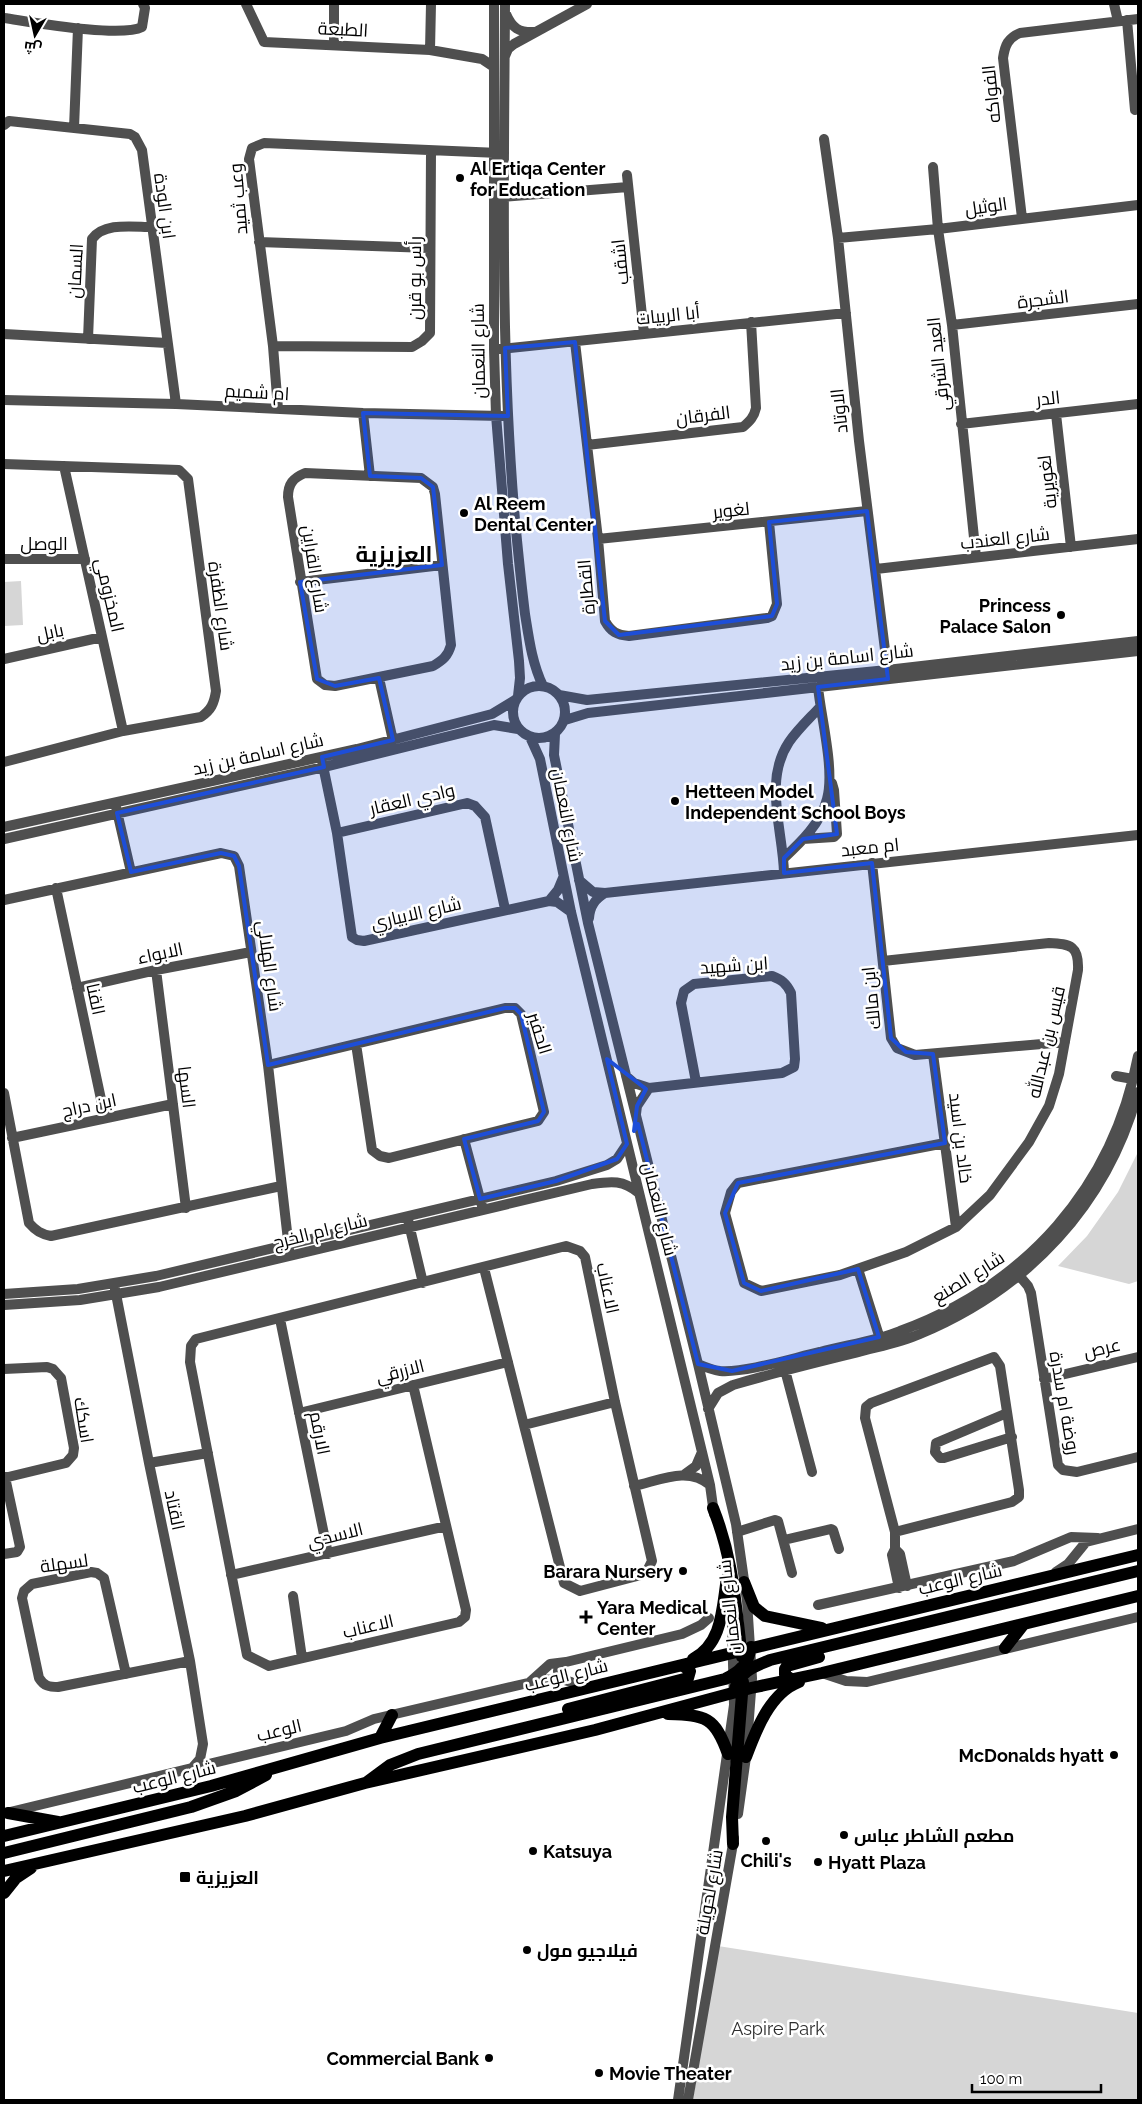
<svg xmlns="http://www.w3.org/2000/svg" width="1142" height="2104" font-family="Raleway,Cairo,sans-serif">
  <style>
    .green { fill: #d6d6d6 }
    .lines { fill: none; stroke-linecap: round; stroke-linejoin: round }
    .minor { stroke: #4f4f4f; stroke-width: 10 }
    .major { stroke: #000; stroke-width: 12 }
    .marked { fill: #1d4ed8; fill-opacity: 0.2; stroke: #1d4ed8; stroke-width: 4; stroke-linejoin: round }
    .poi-dot { fill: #000; stroke: #fff; stroke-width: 2 }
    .labels { text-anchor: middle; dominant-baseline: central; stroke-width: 5; stroke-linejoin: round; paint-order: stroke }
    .street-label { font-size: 18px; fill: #000; stroke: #fff }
    .poi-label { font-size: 18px; font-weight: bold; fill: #000; stroke: #fff; text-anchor: start }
    .park-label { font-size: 18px; fill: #2d2d2d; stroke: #fff }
    .district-label { font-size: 22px; font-weight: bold; fill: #000; stroke: #fff }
  </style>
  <rect width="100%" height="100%" fill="#fff"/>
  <path class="green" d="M21 581 23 625 4 626V582Z
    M1138 1152V1281L1129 1284 1058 1266 1087 1236 1118 1192Z
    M718 1946 1138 2013V2100H693Z"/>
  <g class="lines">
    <path class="minor" d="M246 4 264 42 430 50 482 59 494 67
      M334 4V45
      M494 4V349L496 415 508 564 519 661 520 678 518 696
      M505 4C504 176 500 348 515 520 518 551 521 582 525 614 529 639 532 663 543 686
      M1114 4 1118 21
      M506 14C512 28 519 33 535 32
      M4 18C32 22 120 38 142 27L145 8 143 4
      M1127 20 1135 110
      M430 50 431 4
      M505 56 508 49 514 44 587 4
      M4 125 9 121 130 134 135 137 142 150 176 404
      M74 128 78 28
      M824 139 838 238 859 441 888 674
      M933 167 938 229 952 325 976 557
      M627 175 644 334
      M498 199 503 197 628 187
      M1022 218 1003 58C1005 45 1008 38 1020 33L1138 19
      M838 238 938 229 1138 205
      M259 242 429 248
      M952 325 1138 304
      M4 334 167 343
      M88 339 92 239C104 222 133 227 152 227
      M575 342 598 539 605 621C611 632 617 635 629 636L767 618 772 616 777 604 769 522
      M273 346 412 347 422 341 430 333 431 151
      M500 349 846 313
      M4 400 176 404 363 413 502 416
      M278 409 273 346 249 159 252 148 264 143 499 153
      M363 413 370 476
      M1056 414 1071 547
      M961 424 1138 404
      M587 445 743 427C750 421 754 417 756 408L751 322
      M4 464 179 470 188 479 216 691C214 704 211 710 201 717L123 731 4 762
      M64 466 123 731
      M305 473 421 478 433 487 435 494 451 645C448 656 443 660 433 666L335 686 325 685 317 679 288 497C288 484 293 478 305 473Z
      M598 539 867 511
      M4 559H85
      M876 569 1138 539
      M300 582 442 565
      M4 659 102 637
      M379 678 394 745
      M513 712a26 26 0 1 1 52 0a26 26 0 1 1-52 0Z
      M559 695 587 700 887 670 1138 641
      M565 720 588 713 1138 651
      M555 734 554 755 588 923 698 1364 736 1524 747 1601 752 1678 746 1757 738 1814
      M530 737 540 759 571 912 710 1485 714 1514
      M322 761 337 833 352 937 357 940 364 941 549 901 557 902 571 912
      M116 807 131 872
      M4 827 357 749 492 714 515 700
      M337 833 467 803 475 806 485 817 505 909
      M4 839 324 767 494 725 518 729
      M803 839 834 837 837 834 834 790 832 783
      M784 858C801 842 821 823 827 799 835 770 821 718 818 687
      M872 863 891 1038 897 1048 915 1055 1065 1042
      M784 873C783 830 763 781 789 742 798 729 810 718 820 707
      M579 880 593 892 605 893 1138 835
      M56 888 105 1118
      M4 900 221 853 234 856 239 866 268 1065 289 1249
      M549 901 558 890 563 878
      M589 918C590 906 595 899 605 893
      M883 961 1049 943C1071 944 1079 946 1078 970L1059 1074 1049 1106 1029 1142 990 1195 956 1227 906 1252 840 1275 761 1291 744 1283 725 1213 731 1192 738 1183 945 1143
      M156 970 186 1208
      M77 988 156 970 251 952
      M933 1054 956 1227
      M268 1065 505 1008H515L521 1014 544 1112 538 1121 389 1158 380 1156 372 1150 356 1044
      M626 1076 634 1083 649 1088 782 1073 794 1067 795 1059 791 993C786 983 782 980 772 976L694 984 684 991 681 1003 696 1082
      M1116 1076 1133 1079
      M4 1093 29 1223C36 1231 41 1234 51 1236L281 1186
      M636 1114 637 1106 649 1088
      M12 1138 173 1104
      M464 1139 482 1206
      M408 1220 423 1283
      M858 1269 881 1342
      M1017 1273 1028 1286 1031 1293 1058 1465 1063 1470 1077 1472 1138 1457
      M115 1289 149 1463 190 1661 203 1744 200 1759 193 1767
      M4 1294 78 1289 156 1276 556 1181 607 1165 617 1159 627 1144
      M4 1305 80 1300 159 1287 592 1184C612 1181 623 1180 639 1193
      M280 1319 328 1554
      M698 1364C705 1367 712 1370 720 1371 746 1373 793 1358 820 1352 846 1345 876 1341 900 1331 1026 1285 1113 1188 1138 1056
      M4 1369 47 1367 53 1369 61 1378 74 1448 73 1455 66 1463 4 1478
      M785 1370 812 1472
      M1044 1379 1138 1357
      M413 1385 466 1610 465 1617 459 1622 269 1666 247 1655 190 1362 191 1346 196 1339 566 1246 580 1251 585 1257 615 1402 652 1561 647 1571 641 1575 580 1591 564 1583 484 1268
      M708 1409 718 1393 733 1385C774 1373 814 1363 855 1353 876 1347 900 1343 920 1334 1028 1289 1107 1205 1138 1092
      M299 1413 508 1362
      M1007 1413 936 1443 935 1452 940 1458H944L1012 1437
      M524 1425 615 1402
      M149 1463 208 1453
      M685 1474 696 1466 702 1452
      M634 1486C661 1480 688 1466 710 1485
      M737 1532 775 1520 778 1521 792 1573
      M895 1532 1012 1502 1019 1497V1490L1000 1366 994 1357 871 1403 866 1407 865 1418 895 1532V1549L892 1555 899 1588
      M784 1540 831 1529 833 1530 839 1549
      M895 1549 900 1554 907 1586
      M4 1554 17 1552 20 1547 5 1477
      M1056 1572 1068 1564 1086 1542 1138 1529
      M231 1575 446 1526
      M293 1596 302 1658
      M818 1605 1014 1561 1071 1537 1098 1538
      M822 1673 846 1681 867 1682 1138 1617
      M126 1674 104 1578 97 1573 91 1572 32 1584 24 1591 22 1598 39 1678C44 1686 49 1687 58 1687L190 1661
      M561 1679 558 1671 562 1663 566 1662 682 1634 701 1625 709 1618
      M530 1682 550 1664 566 1662
      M10 1812 346 1731 374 1719 541 1680 561 1679 588 1687
      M678 2100 734 1705 732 1622
      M688 2100 734 1838"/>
    <path class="major" d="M713 1508C734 1561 735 1603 742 1657
      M744 1582 754 1607 765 1616 822 1628
      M1005 1648 1023 1625
      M693 1659C723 1643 722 1608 727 1578
      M791 1679 785 1675V1669L787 1666 819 1657
      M734 1692C739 1672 752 1667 770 1660L1138 1571
      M568 1709 688 1678 690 1671 682 1665
      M668 1714C706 1715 715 1717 728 1754
      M380 1738 392 1715
      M746 1757C756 1730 770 1693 799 1682
      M367 1782 390 1765 418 1754 725 1679C740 1672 748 1664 751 1647
      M8 1813 58 1822
      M4 1836 211 1786 380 1738 1138 1555
      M733 1844 732 1817 743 1682
      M4 1853 191 1807 236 1791 266 1775
      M4 1871 245 1816 365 1783 595 1730 751 1688 822 1673 1138 1596
      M4 1893 16 1878 31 1868"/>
  </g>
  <path class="marked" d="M575 342 605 621 619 635 772 616 777 604 769 522 867 511 888 679 818 687 837 834 803 839 784 858V873L872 863 891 1038 906 1052 933 1054 945 1143 738 1183 725 1213 744 1283 761 1291 858 1269 879 1337 732 1371 698 1364 638 1124 634 1131 637 1106 646 1089 607 1059 627 1144 617 1159 556 1181 480 1199 464 1139 538 1121 544 1112 521 1014 515 1008H505L268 1065 239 866 234 856 221 853 131 872 117 813 324 767 322 757 393 740 379 678 335 686 317 679 300 582 442 565 433 487 421 478 370 476 363 413 508 416 505 348Z"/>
  <g class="poi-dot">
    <circle cx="460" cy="178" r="5"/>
    <circle cx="464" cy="513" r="5"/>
    <circle cx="1061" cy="615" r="5"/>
    <circle cx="675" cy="801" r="5"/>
    <circle cx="683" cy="1571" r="5"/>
    <path d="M583.5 1609.5h5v5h5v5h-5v5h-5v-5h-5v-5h5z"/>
    <circle cx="1114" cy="1755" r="5"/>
    <circle cx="844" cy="1835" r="5"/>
    <circle cx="766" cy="1841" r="5"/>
    <circle cx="533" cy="1851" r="5"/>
    <circle cx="818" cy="1862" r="5"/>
    <rect x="179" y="1871" width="12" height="12" rx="2.5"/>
    <circle cx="527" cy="1950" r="5"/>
    <circle cx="489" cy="2058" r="5"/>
    <circle cx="599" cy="2073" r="5"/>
  </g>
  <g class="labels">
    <g class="street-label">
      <text transform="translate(343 29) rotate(3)">الطبعة</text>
      <text transform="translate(991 94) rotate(-96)">الفواكه</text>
      <text transform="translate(238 199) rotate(-95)">وعب ثميد</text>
      <text transform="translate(165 206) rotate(82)">ابن الودة</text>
      <text transform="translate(986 206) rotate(-8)">الوثيل</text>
      <text transform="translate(620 262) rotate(-96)">اشقب</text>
      <text transform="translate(75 271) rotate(-87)">السمان</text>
      <text transform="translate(414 278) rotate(-90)">رأس بو قرن</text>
      <text transform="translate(1043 299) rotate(-7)">الشجرة</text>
      <text transform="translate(668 315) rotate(-6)">أبا الربيات</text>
      <text transform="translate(478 351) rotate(-91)">شارع النعمان</text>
      <text transform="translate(938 364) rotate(-96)">العيد الشرقي</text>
      <text transform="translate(257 392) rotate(3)">ام شميم</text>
      <text transform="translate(1048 398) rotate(-6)">الدر</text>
      <text transform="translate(839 411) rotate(-96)">الاوتاد</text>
      <text transform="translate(703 415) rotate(-7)">الفرقان</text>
      <text transform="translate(1047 482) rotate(-97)">لغويرية</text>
      <text transform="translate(731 510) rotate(-6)">لغوير</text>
      <text transform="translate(1005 538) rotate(-6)">شارع العندب</text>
      <text x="44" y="543">الوصل</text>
      <text transform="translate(315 569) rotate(81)">شارع القراين</text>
      <text transform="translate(586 587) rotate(-95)">القطارة</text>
      <text transform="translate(110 595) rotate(77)">المخزومي</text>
      <text transform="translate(221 606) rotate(82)">شارع الظفرة</text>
      <text transform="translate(50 632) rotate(-12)">بابل</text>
      <text transform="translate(847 657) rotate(-6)">شارع اسامة بن زيد</text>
      <text transform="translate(258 754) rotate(-13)">شارع اسامة بن زيد</text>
      <text transform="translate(412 799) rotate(-13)">وادي العقار</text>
      <text transform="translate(567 815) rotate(79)">شارع النعمان</text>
      <text transform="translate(870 847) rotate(-6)">ام معبد</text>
      <text transform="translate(416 913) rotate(-13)">شارع الابياري</text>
      <text transform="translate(160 953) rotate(-12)">الابواء</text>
      <text transform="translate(734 965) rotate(-4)">ابن شهيد</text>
      <text transform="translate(270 966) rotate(82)">شارع الهلالي</text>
      <text transform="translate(871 998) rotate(-96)">ابن مالك</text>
      <text transform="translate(96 999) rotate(78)">القنا</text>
      <text transform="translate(540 1033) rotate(73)">الحفير</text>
      <text transform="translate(1046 1042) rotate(-77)">قيس بن عبدالله</text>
      <text transform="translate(187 1087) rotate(83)">السها</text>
      <text transform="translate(89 1105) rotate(-12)">ابن دراج</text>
      <text transform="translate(961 1138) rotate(83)">خالد بن اسيد</text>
      <text transform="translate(660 1209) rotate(76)">شارع النعمان</text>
      <text transform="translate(320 1231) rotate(-14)">شارع ام الخرج</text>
      <text transform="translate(968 1277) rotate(-32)">شارع الصنع</text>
      <text transform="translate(608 1288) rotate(78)">الاعناب</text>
      <text transform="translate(1102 1348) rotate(-13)">عرص</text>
      <text transform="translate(400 1371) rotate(-14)">الازرقي</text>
      <text transform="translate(1065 1403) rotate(80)">روضة ام سدرة</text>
      <text transform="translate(84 1420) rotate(81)">اسكك</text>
      <text transform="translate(320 1433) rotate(79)">الارقم</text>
      <text transform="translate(175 1510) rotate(78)">القتاد</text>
      <text transform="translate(335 1535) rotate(-14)">الاسدي</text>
      <text transform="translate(64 1563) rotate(-8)">لسهلة</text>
      <text transform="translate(960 1579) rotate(-13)">شارع الوعب</text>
      <text transform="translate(729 1607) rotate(-96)">شارع النعمان</text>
      <text transform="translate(368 1626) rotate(-13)">الاعناب</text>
      <text transform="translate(566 1675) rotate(-14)">شارع الوعب</text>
      <text transform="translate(279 1730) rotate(-13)">الوعب</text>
      <text transform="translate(174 1777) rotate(-14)">شارع الوعب</text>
      <text transform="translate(709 1892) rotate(-80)">شارع لحويلة</text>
    </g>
    <g class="poi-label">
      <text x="470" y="168">Al Ertiqa Center<tspan x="470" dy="21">for Education</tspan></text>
      <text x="474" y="503">Al Reem<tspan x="474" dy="21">Dental Center</tspan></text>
      <text x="1051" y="605" text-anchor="end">Princess<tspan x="1051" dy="21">Palace Salon</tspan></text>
      <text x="685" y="791">Hetteen Model<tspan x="685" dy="21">Independent School Boys</tspan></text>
      <text x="673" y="1571" text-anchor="end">Barara Nursery</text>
      <text x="597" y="1607">Yara Medical<tspan x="597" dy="21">Center</tspan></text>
      <text x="1104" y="1755" text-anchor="end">McDonalds hyatt</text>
      <text x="854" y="1835">مطعم الشاطر عباس</text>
      <text x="543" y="1851">Katsuya</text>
      <text x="766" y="1860" text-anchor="middle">Chili's</text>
      <text x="828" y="1862">Hyatt Plaza</text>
      <text x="196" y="1877">العزيزية</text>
      <text x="537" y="1950">فيلاجيو مول</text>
      <text x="479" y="2058" text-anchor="end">Commercial Bank</text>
      <text x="609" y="2073">Movie Theater</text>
    </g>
    <g class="park-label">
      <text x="778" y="2028">Aspire Park</text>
    </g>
    <g class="district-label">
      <text x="394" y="554">العزيزية</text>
    </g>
  </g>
  <rect width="1142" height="2104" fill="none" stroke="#000000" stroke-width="10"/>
  <g transform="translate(35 35) rotate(189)" stroke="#ffffff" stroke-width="4" paint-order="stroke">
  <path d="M0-4L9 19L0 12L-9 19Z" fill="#000000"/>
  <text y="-8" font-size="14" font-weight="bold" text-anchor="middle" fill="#000000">ش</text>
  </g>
  <path d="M972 2084v8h129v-8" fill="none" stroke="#000000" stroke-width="2.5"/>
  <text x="980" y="2084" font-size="15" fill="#000000" stroke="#ffffff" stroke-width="4" paint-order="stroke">100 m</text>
</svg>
